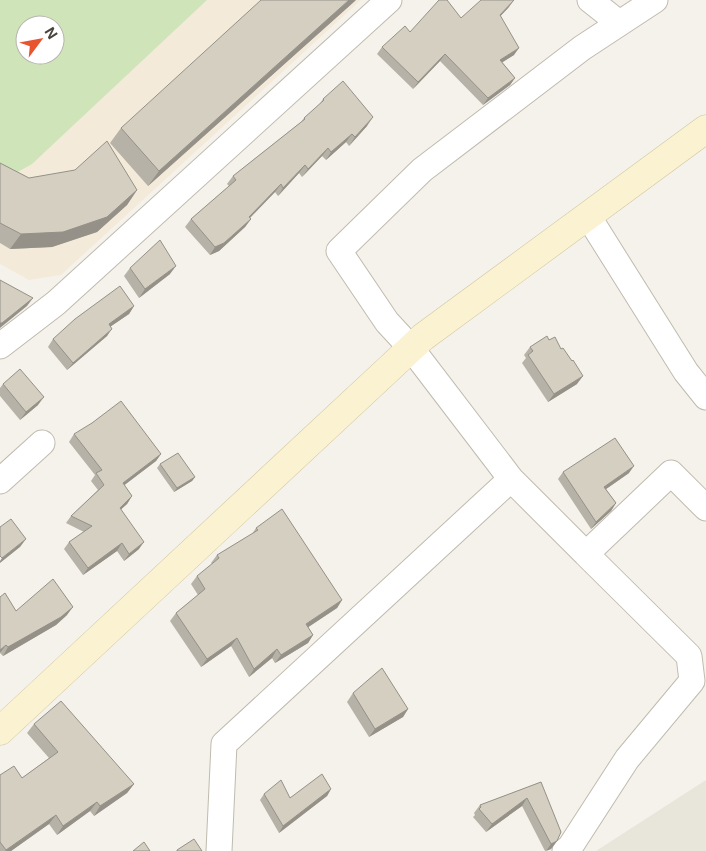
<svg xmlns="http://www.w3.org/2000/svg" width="706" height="851" font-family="Inter,sans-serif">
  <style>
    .residential { fill: #e8e5db }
    .commercial { fill: #f4eada; fill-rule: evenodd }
    .green { fill: #cfe5b9; fill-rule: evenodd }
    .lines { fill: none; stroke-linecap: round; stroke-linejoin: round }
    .street-casing { stroke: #c0bbaf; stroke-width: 27 }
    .secondary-casing { stroke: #d0c6a0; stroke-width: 29 }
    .street { stroke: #fff; stroke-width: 25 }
    .secondary { stroke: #faf2d0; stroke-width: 28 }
    .wall { fill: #b7b2a7 }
    .shaded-wall { fill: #959188 }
    .building { fill: #d5cfc2; stroke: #959188 }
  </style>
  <rect width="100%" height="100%" fill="#f5f2ec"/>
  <path class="residential" d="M706 780V851H596Z"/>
  <path class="commercial" d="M0 0H361L61 275 29 280 0 264ZM25 25H55V55H25Z"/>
  <path class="green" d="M0 0H207L32 164 16 173 0 164ZM25 25H55V55H25Z"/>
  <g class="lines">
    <defs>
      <path id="street" d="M590 0 619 23
        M655 0 582 48 422 170 339 251 387 322 411 348 511 479 586 554 671 473 706 508
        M588 216 686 372 706 397
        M0 346 56 303 389 0
        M0 481 42 443
        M219 851 224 744 511 479
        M565 851 570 847 627 759 692 681 689 656 586 554"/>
      <path id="secondary" d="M0 731 423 337 706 129"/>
    </defs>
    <use href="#street" class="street-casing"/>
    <use href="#secondary" class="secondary-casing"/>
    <use href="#street" class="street"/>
    <use href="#secondary" class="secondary"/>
  </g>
  <path class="wall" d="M356 0 148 186 110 143 121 128Z
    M509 7 500 16 514 55 502 62 515 78 510 85 483 105 440 61 413 89 377 54 382 47 410 32Z
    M323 99 367 126 349 146 346 142 326 160 322 156 302 177 299 173 278 196 275 192 250 218 251 219 245 227 219 251 210 255 185 227 191 219 229 186 227 184 233 176 301 122 304 118 319 105Z
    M0 163 29 178 137 190 127 205 97 232 52 247 10 249 0 243Z
    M130 268 170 274 139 298 124 276Z
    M134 306 129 314 111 326 107 336 67 370 48 347 53 339Z
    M530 347 577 384 548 402 522 363 526 358 524 355Z
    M3 384 38 405 20 420 0 396V388Z
    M74 434 161 454 156 461 124 485 132 496 127 504 121 509 139 549 124 561 117 551 83 575 64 549 69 542 84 532 66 523 71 516 98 490 91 481 95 475 69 442Z
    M160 464 195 477 192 481 174 492 157 468Z
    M563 472 629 473 606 489 616 503 611 511 591 529 558 479Z
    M256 528 342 600 337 608 308 627 313 635 308 643 275 663 272 658 249 677 231 646 201 667 170 621 176 613 198 595 191 584 197 576 212 564 211 563 217 555 252 534Z
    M16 611 67 615 56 625 3 656 0 653Z
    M353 693 408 709 403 717 369 737 347 702Z
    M34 724 134 784 127 793 94 816 90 811 57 835 49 824 11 851H0V775L22 778 49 758 27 733Z
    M541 782 557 841 551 849 545 851 522 806 486 832 473 817 475 815 474 813 480 805Z
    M331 789 327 796 279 833 260 800 264 794 290 798Z"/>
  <path class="shaded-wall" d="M349 0H356L148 186 159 171Z
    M514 0 509 7 495 22 500 15Z
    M519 48 514 55 495 67 500 60Z
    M445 54 440 61 413 89 418 82Z
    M515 78 510 85 483 105 488 98Z
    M373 117 367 126 349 146 355 137Z
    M352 134 346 142 326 160 331 152Z
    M328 148 322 156 302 177 308 169Z
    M305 165 299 173 278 196 283 188Z
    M281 184 275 192 243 225 249 217Z
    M137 190 127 205 97 232 52 247 10 249 21 234Z
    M251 219 245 227 219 251 210 255 215 247Z
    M176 266 170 274 139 298 145 289Z
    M33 298 27 306 0 328V323Z
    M134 306 129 314 104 331 109 324Z
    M112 329 107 336 67 370 73 363Z
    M583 376 577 384 548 402 554 394Z
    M44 397 38 405 20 420 26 412Z
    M161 454 156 461 118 490 123 483Z
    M634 466 629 473 599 494 604 487Z
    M195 477 192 481 174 492 177 488Z
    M132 496 127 504 115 515 120 508Z
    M616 503 611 511 591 529 596 522Z
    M26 539 20 547 0 563V561L2 558Z
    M144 542 139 549 124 561 129 554Z
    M122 543 117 551 83 575 88 568Z
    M342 600 337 608 301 632 306 624Z
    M73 607 67 615 56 625 3 656 8 647Z
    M313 635 308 643 275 663 281 655Z
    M237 638 231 646 201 667 207 659Z
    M6 645 0 653V650Z
    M277 649 272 658 249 677 254 669Z
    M408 709 403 717 369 737 375 729Z
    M134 784 127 793 94 816 100 806Z
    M331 789 327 796 279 833 283 826Z
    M527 798 522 806 486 832 492 824Z
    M97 802 90 811 57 835 63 826Z
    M56 815 49 824 11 851H5Z
    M557 841 551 849 546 851 551 844Z"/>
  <path class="building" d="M261 0H349L159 171 121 128Z
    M439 0H447L461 18 481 0H514L500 15 519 48 500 60 515 78 488 98 445 54 418 82 382 47 405 26 410 32Z
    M343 81 373 117 355 137 352 134 331 152 328 148 308 169 305 165 283 188 281 184 249 217 251 219 224 243 215 247 191 219 236 180 233 176 305 119 304 118 324 100 323 99Z
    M107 141 137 190 107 217 63 232 21 234 0 223V163L29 178 75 170Z
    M160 240 176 266 145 289 130 268Z
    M0 280 33 298 2 323H0Z
    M120 286 134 306 109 324 112 329 73 363 53 339 75 319Z
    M547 336 549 340 555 337 561 349 563 348 572 361 573 360 583 376 554 394 528 355 533 351 530 347Z
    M20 369 44 397 26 412 3 384Z
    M121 401 161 454 123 483 132 496 120 508 144 542 129 554 122 543 88 568 69 542 92 526 71 516 104 485 96 473 102 470 74 434 92 423Z
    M615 438 634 466 604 487 616 503 596 522 563 472Z
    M178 453 195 477 177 488 160 464Z
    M282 509 342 600 306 624 313 635 281 655 277 649 254 669 237 638 207 659 176 613 205 589 197 576 219 558 217 555 258 530 256 528Z
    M11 519 26 539 2 558 0 556V527Z
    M53 579 73 607 61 617 8 647 6 645 0 650V597L5 593 16 611Z
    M382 668 408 709 375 729 353 693Z
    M61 701 134 784 100 806 97 802 63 826 56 815 6 850 0 842V775L14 766 22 778 58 752 34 724Z
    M322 774 331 789 283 826 264 794 281 780 290 798Z
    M541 782 561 832 557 841 551 844 527 798 492 824 479 809 481 807 480 805Z
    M194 839 202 851H177V850Z
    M144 842 150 851H133Z"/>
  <g transform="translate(40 40) rotate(58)"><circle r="24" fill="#ffffff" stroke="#b6b4b0"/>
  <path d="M0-4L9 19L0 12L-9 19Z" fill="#e85430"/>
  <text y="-8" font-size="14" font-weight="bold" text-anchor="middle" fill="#49443a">N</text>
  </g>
</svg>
